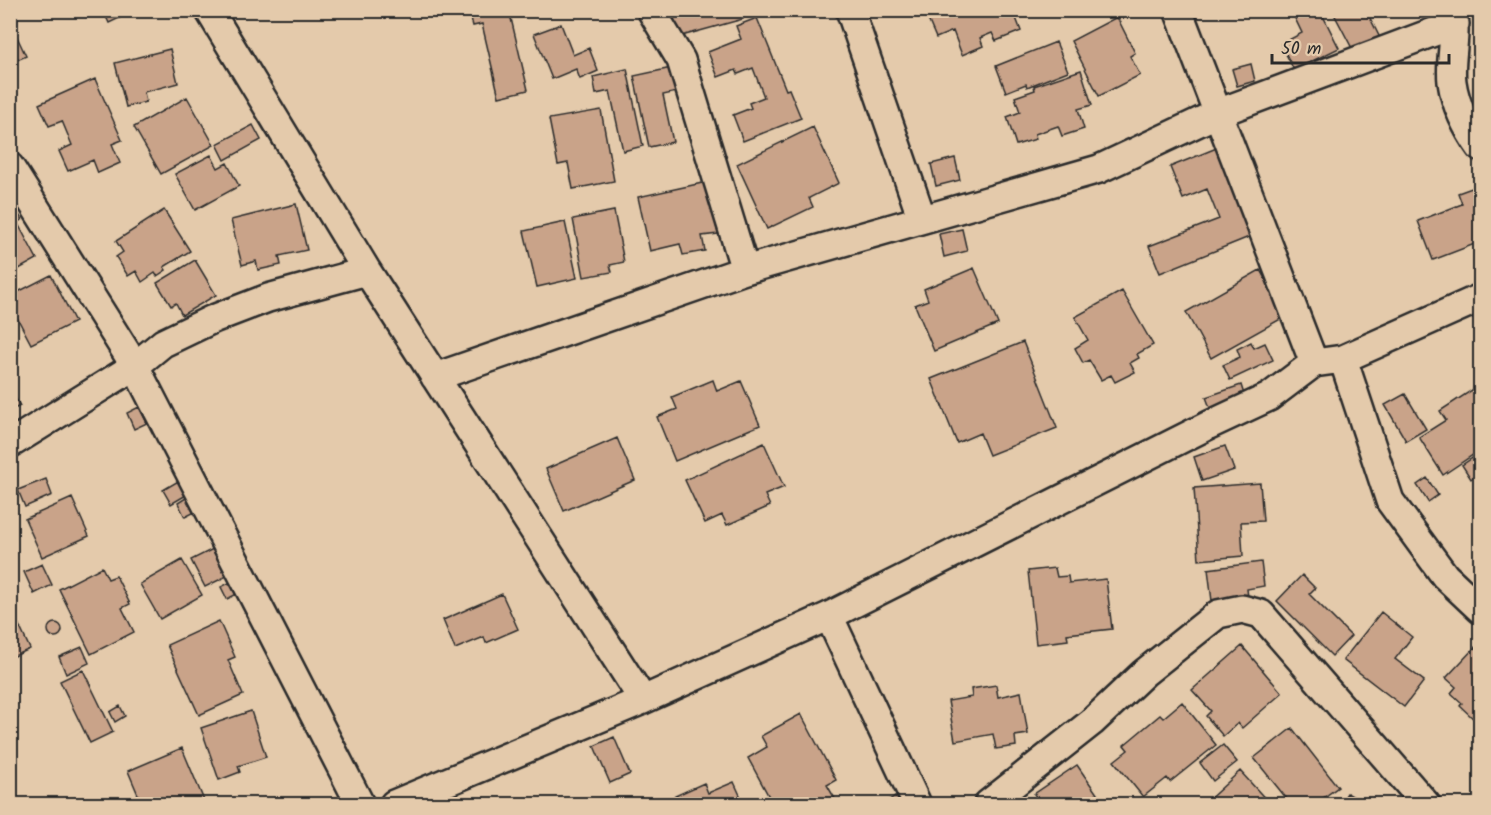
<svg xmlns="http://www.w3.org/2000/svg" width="1491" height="815" font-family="Kalam,sans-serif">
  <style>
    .building { fill: #c9a389; stroke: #2b2b2b; stroke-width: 1.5 }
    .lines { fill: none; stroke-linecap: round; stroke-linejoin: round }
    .street-casing { stroke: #2b2b2b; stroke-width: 32 }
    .street { stroke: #e4caab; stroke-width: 27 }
  </style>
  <rect width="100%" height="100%" fill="#e4caab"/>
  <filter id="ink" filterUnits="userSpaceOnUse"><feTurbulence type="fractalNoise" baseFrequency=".0167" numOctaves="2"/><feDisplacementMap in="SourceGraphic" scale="12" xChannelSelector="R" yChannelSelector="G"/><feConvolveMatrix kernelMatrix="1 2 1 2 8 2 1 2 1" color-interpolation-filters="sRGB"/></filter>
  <g filter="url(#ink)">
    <path class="building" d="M103 10H136L109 23Z
      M469 10H509L528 90 499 97 482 24 473 26Z
      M671 10H741L743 19 678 37Z
      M924 10H1013L1021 31 996 41 992 33 980 38 983 46 962 55 953 31 936 38Z
      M1291 10H1320L1339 48 1294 70 1281 44 1302 33Z
      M1332 10H1366L1380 38 1354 52Z
      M1117 17 1135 53 1130 56 1140 75 1099 96 1071 41Z
      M757 18 786 90 789 89 801 118 743 141 733 115 751 108 749 103 764 97 753 68 738 74 736 70 718 77 708 52 741 39 736 26Z
      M10 22 26 56 10 63Z
      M561 24 573 55 589 48 598 71 580 79 576 69 552 79 534 34Z
      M1056 42 1068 71 1027 87 1026 84 1006 92 996 66Z
      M170 49 178 83 144 92 146 102 126 107 115 63Z
      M1251 64 1255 81 1237 86 1232 69Z
      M681 66 686 90 663 95 673 142 649 147 634 76Z
      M627 69 643 146 623 151 610 91 596 94 593 77Z
      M1081 70 1092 105 1078 109 1084 129 1062 136 1058 126 1035 134 1036 139 1016 145 1007 117 1020 112 1015 97 1035 90 1034 86Z
      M95 79 122 140 112 144 120 163 98 173 93 160 68 171 59 151 72 145 62 121 49 126 39 104Z
      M187 97 214 145 161 174 134 127Z
      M601 110 614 181 573 189 568 163 558 165 549 119Z
      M253 125 261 140 225 160 217 144Z
      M813 127 839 183 809 198 813 207 767 229 737 164Z
      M1219 147 1254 235 1160 273 1149 246 1219 219 1207 189 1183 199 1170 167Z
      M211 155 218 168 227 163 239 186 195 210 175 174Z
      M955 158 960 180 936 186 931 164Z
      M707 182 718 234 702 236 705 251 683 255 680 244 650 251 638 197Z
      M1480 185V242L1433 260 1418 221 1462 204 1458 193Z
      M10 200 22 220 17 222 37 259 10 274Z
      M296 204 307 250 279 256 281 265 258 270 256 261 242 265 231 220Z
      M164 210 190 251 164 267 166 270 157 276 155 273 142 282 136 271 128 276 116 257 123 252 116 241Z
      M614 211 624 262 610 265 612 272 584 277 573 219Z
      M565 222 577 278 537 287 524 231Z
      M962 229 967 251 944 257 939 234Z
      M195 260 216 295 182 315 176 303 171 306 157 283Z
      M974 268 998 324 934 351 915 305 928 300 924 289Z
      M1260 270 1286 316 1211 358 1186 312Z
      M51 275 75 322 31 344 10 304V296Z
      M1122 291 1153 345 1137 354 1139 358 1130 363 1135 372 1115 382 1111 375 1101 380 1089 360 1083 363 1075 348 1088 340 1075 317Z
      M1023 342 1057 428 989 455 980 433 957 443 931 379Z
      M1251 342 1254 348 1265 343 1273 360 1230 380 1223 365 1240 357 1237 349Z
      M713 380 717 391 741 381 760 425 675 461 657 417 677 409 672 397Z
      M1241 385 1247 404 1213 416 1206 397Z
      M1478 386 1480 390V450L1443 475 1419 437 1446 420 1440 411Z
      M10 389 20 406 10 411Z
      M1405 394 1426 429 1406 441 1385 405Z
      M139 407 147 423 134 429 127 413Z
      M617 438 635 480 564 511 546 469Z
      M764 443 784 487 765 495 770 506 727 525 722 515 705 523 685 480Z
      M1225 446 1234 470 1202 481 1194 457Z
      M1480 453V472L1471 479 1462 465Z
      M1427 478 1438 495 1428 502 1417 485Z
      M46 479 52 495 25 507 18 490Z
      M180 480 188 494 171 504 163 490Z
      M1260 483 1263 521 1241 522 1243 556 1199 560 1194 488Z
      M189 496 197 511 185 517 178 503Z
      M72 498 89 536 42 557 25 519Z
      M217 547 231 574 205 587 191 560Z
      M182 560 202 595 160 619 140 584Z
      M1261 562 1264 586 1247 589 1248 597 1212 601 1208 569Z
      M42 564 52 585 34 594 24 572Z
      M102 567 108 579 116 576 130 604 122 608 134 632 91 654 59 589Z
      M1055 568 1057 577 1068 576 1069 583 1106 579 1112 629 1067 634 1068 640 1036 644 1028 571Z
      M1302 575 1315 588 1309 594 1351 636 1332 656 1277 601Z
      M233 581 239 593 227 599 221 587Z
      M502 594 518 629 486 643 484 637 455 649 443 620Z
      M10 606 30 649 10 658Z
      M1381 612 1412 637 1395 659 1424 681 1404 707 1343 660Z
      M219 621 235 657 228 660 243 695 199 715 167 645Z
      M48 630a7 7 0 1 1 14 0a7 7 0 1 1-14 0Z
      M1242 646 1282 693 1242 728 1238 723 1223 736 1206 716 1211 711 1192 690Z
      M82 647 89 663 66 674 59 657Z
      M1475 647 1480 652V721L1477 722 1460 706 1462 703 1451 693 1456 687 1446 678Z
      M83 670 113 732 90 743 60 681Z
      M996 685 998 697 1021 692 1028 734 1015 736 1016 746 996 749 993 734 955 741 948 701 972 697 971 689Z
      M1182 702 1216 745 1170 782 1167 778 1143 797 1114 761 1128 750 1124 745 1160 715 1163 718Z
      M120 706 125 716 115 722 110 712Z
      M251 711 266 757 238 766 240 772 219 780 201 728Z
      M801 714 836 780 827 785 838 804H773L748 758 767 747 761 736Z
      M1292 728 1338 787 1315 804H1291L1254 758Z
      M614 737 630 774 610 783 594 746Z
      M1223 745 1237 762 1213 781 1200 763Z
      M182 748 205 803 142 804 128 771Z
      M1077 765 1104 804H1041L1034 794Z
      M1240 771 1270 804H1204Z
      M734 782 744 804H668L666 800 704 783 708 793Z
      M1347 793 1366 804H1340Z
      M895 796 901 804H884Z"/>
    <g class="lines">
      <defs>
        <path id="street" d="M209 10 367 271 643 700
          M651 10 681 60 745 270
          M850 10 922 219
          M1178 10 1314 363
          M1452 10C1458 34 1449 58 1452 82 1455 104 1467 129 1480 147
          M10 167 135 366 360 804
          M1343 359 1390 501 1445 576 1480 609
          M435 377 745 270 1099 169 1218 113 1455 24
          M10 444 135 366 163 343 213 319 268 298 367 271
          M829 616 917 804
          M394 804 643 700 829 616 1209 425 1269 397 1314 363 1343 359 1480 298
          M988 804 1092 722 1144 673 1218 614 1242 609 1261 614 1426 804"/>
      </defs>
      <use href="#street" class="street-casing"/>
      <use href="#street" class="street"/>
    </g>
  </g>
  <rect width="1491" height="815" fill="none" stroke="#e4caab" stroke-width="36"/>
  <rect x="18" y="18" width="1455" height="779" fill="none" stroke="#2b2b2b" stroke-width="2" filter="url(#ink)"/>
  <path d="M1272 54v9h177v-9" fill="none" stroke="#2b2b2b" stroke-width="3"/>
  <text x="1281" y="54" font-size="18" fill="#2b2b2b" stroke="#e4caab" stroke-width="4.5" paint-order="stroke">50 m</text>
</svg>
